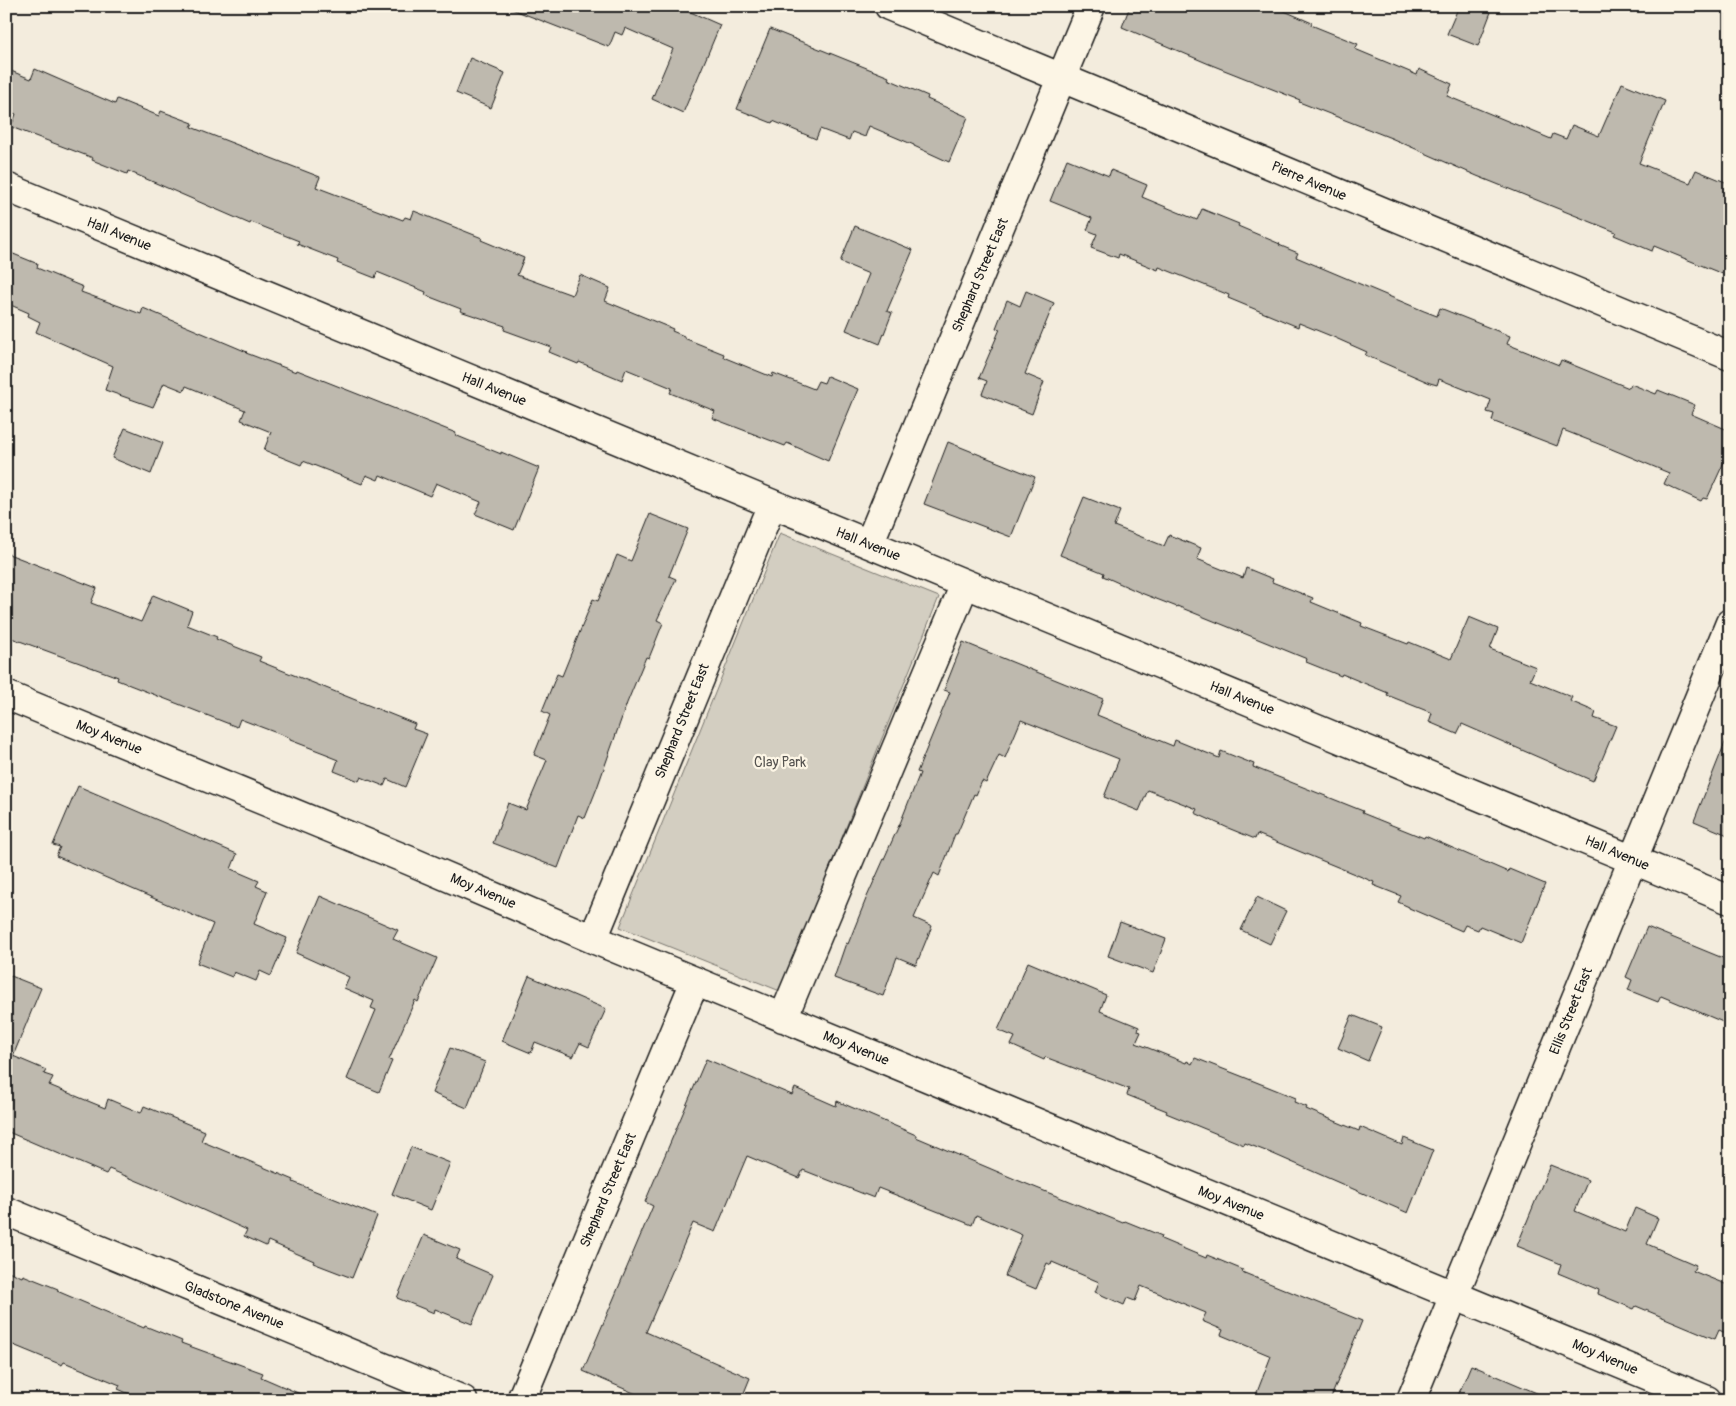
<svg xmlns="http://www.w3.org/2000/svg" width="1736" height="1406" font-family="Pangolin,sans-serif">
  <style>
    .green { fill: #d3cec1; stroke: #78756e }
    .building { fill: #beb9ae; stroke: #1c1c1c }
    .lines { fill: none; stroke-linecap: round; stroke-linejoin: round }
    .minor-casing { stroke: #1c1c1c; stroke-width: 31 }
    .minor { stroke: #fcf5e5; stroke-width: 28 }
    .labels { text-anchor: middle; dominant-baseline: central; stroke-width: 4.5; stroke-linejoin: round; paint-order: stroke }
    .street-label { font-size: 14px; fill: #1c1c1c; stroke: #fcf5e5 }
    .park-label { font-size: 14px; fill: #53514e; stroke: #fcf5e5 }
  </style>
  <rect width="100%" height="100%" fill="#f3ecdd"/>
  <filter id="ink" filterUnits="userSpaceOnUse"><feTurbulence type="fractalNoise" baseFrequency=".02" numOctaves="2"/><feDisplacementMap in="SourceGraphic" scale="10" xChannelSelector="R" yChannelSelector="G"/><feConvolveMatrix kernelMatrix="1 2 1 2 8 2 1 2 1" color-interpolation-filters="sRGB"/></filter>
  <g filter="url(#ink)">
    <path class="green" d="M780 533 939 597 780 991 620 927Z"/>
    <path class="building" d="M509 6H677L720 25 683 113 652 99 673 49 625 28 622 35 615 32 609 47 509 8Z
      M1130 6H1273L1312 23 1311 25 1358 44 1355 49 1417 75 1419 69 1452 84 1447 96 1551 139 1553 134 1566 139 1572 125 1599 136 1622 83 1665 101 1639 163 1690 183 1696 170 1730 184V277L1654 246 1652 251 1614 235 1616 232 1477 176 1391 138 1299 102 1300 100 1209 64 1122 27Z
      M1459 6H1476L1491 12 1478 46 1447 34Z
      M770 29 889 77 888 79 928 96 927 99 968 117 949 162 914 146V145L869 126 865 137 852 132 849 140 820 129 816 139 773 121 772 123 737 109Z
      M470 58 505 73 491 108 456 93Z
      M6 69 31 79 35 69 115 104 117 99 159 116 161 111 193 123 191 127 320 177 316 187 403 220 405 217 411 219 414 211 482 238 481 240 524 258 517 275 572 295 580 275 610 288 605 301 673 329 672 331 684 336V338L724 354 723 357 772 377 773 373 814 389 818 381 824 383 827 376 858 389 828 461 787 443 785 446 712 418 715 411 670 393 672 388 626 369 622 380 579 362 578 364 549 352 551 347 504 330 505 326 460 311 461 309 425 295 426 292 377 272 375 278 337 263 338 260 297 244 299 241 251 222 250 224 128 171 127 174 92 160 93 158 11 127 16 114 6 110Z
      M1067 159 1109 176 1111 170 1147 185 1142 197 1197 220 1202 209 1239 224 1238 226 1280 244 1279 245 1298 253 1296 257 1424 311 1437 316 1440 308 1510 336 1507 344 1559 365 1561 360 1629 388 1631 384 1656 394 1658 390 1695 405 1691 414 1730 431V449L1707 499 1703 498 1701 501 1664 484 1669 473 1609 448 1563 430 1557 446 1492 421 1494 414 1487 412 1491 400 1439 379 1437 385 1430 383 1365 355 1367 352 1331 336 1299 323 1298 327 1228 298 1229 295 1159 267 1158 270 1119 254 1118 258 1091 248 1097 234 1087 230 1092 218 1050 201Z
      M855 226 913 250 887 311 892 313 880 344 846 330 869 274 840 262Z
      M6 251 38 264 37 268 83 287 81 292 141 314 143 308 247 352 246 353 296 372 297 370 456 433 455 435 501 454V452L539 468 514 530 475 514 481 502 436 483 430 496 380 475 378 480 366 475 362 484 303 461 301 465 264 450 271 432 241 420 245 410 186 386 184 391 164 383 153 407 105 390 113 366 36 332 40 322 28 316 29 313 6 303Z
      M1026 291 1054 303 1025 374 1044 382 1032 414 982 394 987 381 979 378 1000 329 996 328 1007 300 1020 306Z
      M125 428 163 443 151 474 112 458Z
      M948 442 1035 477 1011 537 924 504Z
      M1084 497 1120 511 1114 526 1164 546 1169 535 1201 548 1197 559 1243 578 1246 568 1273 579 1272 582 1313 598 1311 602 1362 623 1361 626 1408 644 1409 642 1451 659 1469 617 1498 629 1490 649 1536 667 1530 680 1572 697 1570 701 1596 712 1594 718 1616 726 1593 781 1462 724 1457 734 1429 722 1432 713 1387 695 1388 693 1342 674 1341 676 1306 662 1307 659 1177 606V607L1141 593 1103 576 1104 573 1060 555Z
      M650 514 688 529 669 576 676 579 657 620 663 623 649 658 646 657 627 703 597 788 585 818 578 815 558 868 493 843 508 803 526 810 547 760 534 755 550 715 542 711 557 674 562 676 593 599 598 601 617 555 631 561Z
      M6 553 97 588 91 603 141 622 153 595 192 611 187 625 217 637 216 639 261 657 259 661 415 724 413 729 427 734 405 787 387 779 384 786 361 777 359 781 334 771 338 760 328 756 329 755 290 740V738L240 719 237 727 117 680 118 677 6 636Z
      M963 642 1103 699 1097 715 1173 746 1175 740 1219 758 1221 751 1254 764 1253 767 1363 811 1362 813 1424 838 1425 836 1508 872 1509 869 1545 884 1521 943 1480 926 1478 930 1465 925 1462 931 1409 908V907L1398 902 1401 896 1373 885 1374 882 1257 834 1255 839 1228 828 1195 813 1197 809 1148 790 1139 811 1104 797 1119 759 1021 720 1005 758 999 755 986 783 982 781 976 795 974 794 957 834H955L939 876 934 873 914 918 932 926 916 965 897 957 883 996 834 978 846 943 848 944 866 899 901 821 920 773 917 772 950 692 944 690Z
      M1728 735H1730V836L1694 821Z
      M78 786 237 854 231 869 259 881 256 886 267 891 254 924 287 938 271 976 260 971 256 981 234 972 232 977 197 963 213 924 56 856 60 847 53 845Z
      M320 896 398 930 393 939 437 958 418 1002 415 1000 389 1060 392 1061 379 1092 347 1079 376 1010 371 1008 374 1001 344 988 349 977 296 953Z
      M1257 897 1286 911 1270 944 1241 930Z
      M1120 922 1166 939 1153 973 1108 956Z
      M1647 927 1730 961V1025L1661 996 1658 1002 1628 990 1632 980 1626 977Z
      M1028 962 1106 995 1100 1011 1139 1027 1138 1031 1141 1032 1136 1043 1186 1063 1187 1061 1192 1064 1195 1058 1241 1076 1296 1098 1294 1102 1307 1107 1306 1109 1359 1131 1360 1127 1402 1145 1404 1138 1433 1150 1408 1213 1271 1153 1245 1143 1244 1145 1166 1113 1167 1111 1127 1095 1129 1089 1045 1057 1044 1060 1011 1045 1015 1037 998 1030Z
      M6 974 41 988 13 1056 46 1070 44 1074 53 1077 49 1085 105 1108 108 1099 141 1113 144 1106 205 1131 201 1141 294 1180 293 1182 377 1216 352 1278 313 1263 314 1261 268 1241 266 1246 244 1236 247 1230 154 1188 109 1169 106 1174 6 1131Z
      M529 976 606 1009 589 1047 580 1043 573 1057 535 1042 531 1053 502 1041Z
      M1352 1015 1382 1027 1368 1061 1338 1048Z
      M450 1048 485 1062 467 1108 432 1093Z
      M706 1059 792 1095 795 1088 836 1106 837 1101 916 1135V1137L1017 1180 1123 1223 1125 1221 1162 1236 1161 1239 1206 1258 1207 1255 1243 1270 1242 1272 1362 1321 1330 1400H1254L1271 1356 1221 1335 1223 1330 1202 1321 1206 1313 1141 1286 1135 1301 1127 1298 1124 1305 1095 1292 1099 1282 1052 1262 1051 1265 1047 1263 1036 1289 1005 1276 1022 1235 976 1215 972 1225 878 1188 874 1198 803 1170 799 1178 747 1156 715 1232 693 1223 646 1332 750 1378 741 1400H650L583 1371 653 1206 645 1202Z
      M411 1147 450 1163 431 1210 392 1194Z
      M1550 1165 1588 1180 1575 1211 1625 1232 1635 1208 1658 1218 1647 1244 1696 1265 1693 1271 1730 1286V1335L1719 1330 1715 1339 1636 1306 1634 1309 1598 1294 1599 1290 1558 1273 1561 1264 1517 1246Z
      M424 1235 460 1250 456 1259 493 1275 472 1324 435 1309 434 1313 397 1298Z
      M6 1270 22 1277 23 1275 58 1289 57 1291 144 1328 145 1326 182 1341 181 1343 263 1373 261 1377 314 1400H143L118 1389 120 1385 64 1362 62 1365 6 1342Z
      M1471 1365 1553 1400H1456Z"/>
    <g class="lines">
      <defs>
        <path id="minor" d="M889 6 1730 356
          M6 187 1730 900
          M869 544 1091 6
          M6 695 408 860 593 939 1707 1400
          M593 939 772 504
          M783 1018 965 584
          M6 1211 463 1400
          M521 1400 695 981
          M1411 1400 1730 623"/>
      </defs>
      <use href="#minor" class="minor-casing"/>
      <use href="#minor" class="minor"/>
    </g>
  </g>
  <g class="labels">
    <g class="street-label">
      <text transform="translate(1309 181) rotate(23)">Pierre Avenue</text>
      <text transform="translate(119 234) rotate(22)">Hall Avenue</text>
      <text transform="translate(980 275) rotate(-67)">Shephard Street East</text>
      <text transform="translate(494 389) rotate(22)">Hall Avenue</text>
      <text transform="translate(868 544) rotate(22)">Hall Avenue</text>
      <text transform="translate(1242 698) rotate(22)">Hall Avenue</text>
      <text transform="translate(682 721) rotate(-68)">Shephard Street East</text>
      <text transform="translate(109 737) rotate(22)">Moy Avenue</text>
      <text transform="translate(1617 853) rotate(23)">Hall Avenue</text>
      <text transform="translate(483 891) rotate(23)">Moy Avenue</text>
      <text transform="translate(1571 1011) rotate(-68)">Ellis Street East</text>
      <text transform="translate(856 1048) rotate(22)">Moy Avenue</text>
      <text transform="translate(608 1190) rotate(-67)">Shephard Street East</text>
      <text transform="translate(1231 1203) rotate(22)">Moy Avenue</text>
      <text transform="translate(234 1305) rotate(22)">Gladstone Avenue</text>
      <text transform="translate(1605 1357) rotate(23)">Moy Avenue</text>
    </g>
    <g class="park-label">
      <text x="780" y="762">Clay Park</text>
    </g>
  </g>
  <rect width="1736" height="1406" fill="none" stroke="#fcf5e5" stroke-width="25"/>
  <rect x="12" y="12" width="1711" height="1381" fill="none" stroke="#1c1c1c" stroke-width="2" filter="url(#ink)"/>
</svg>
